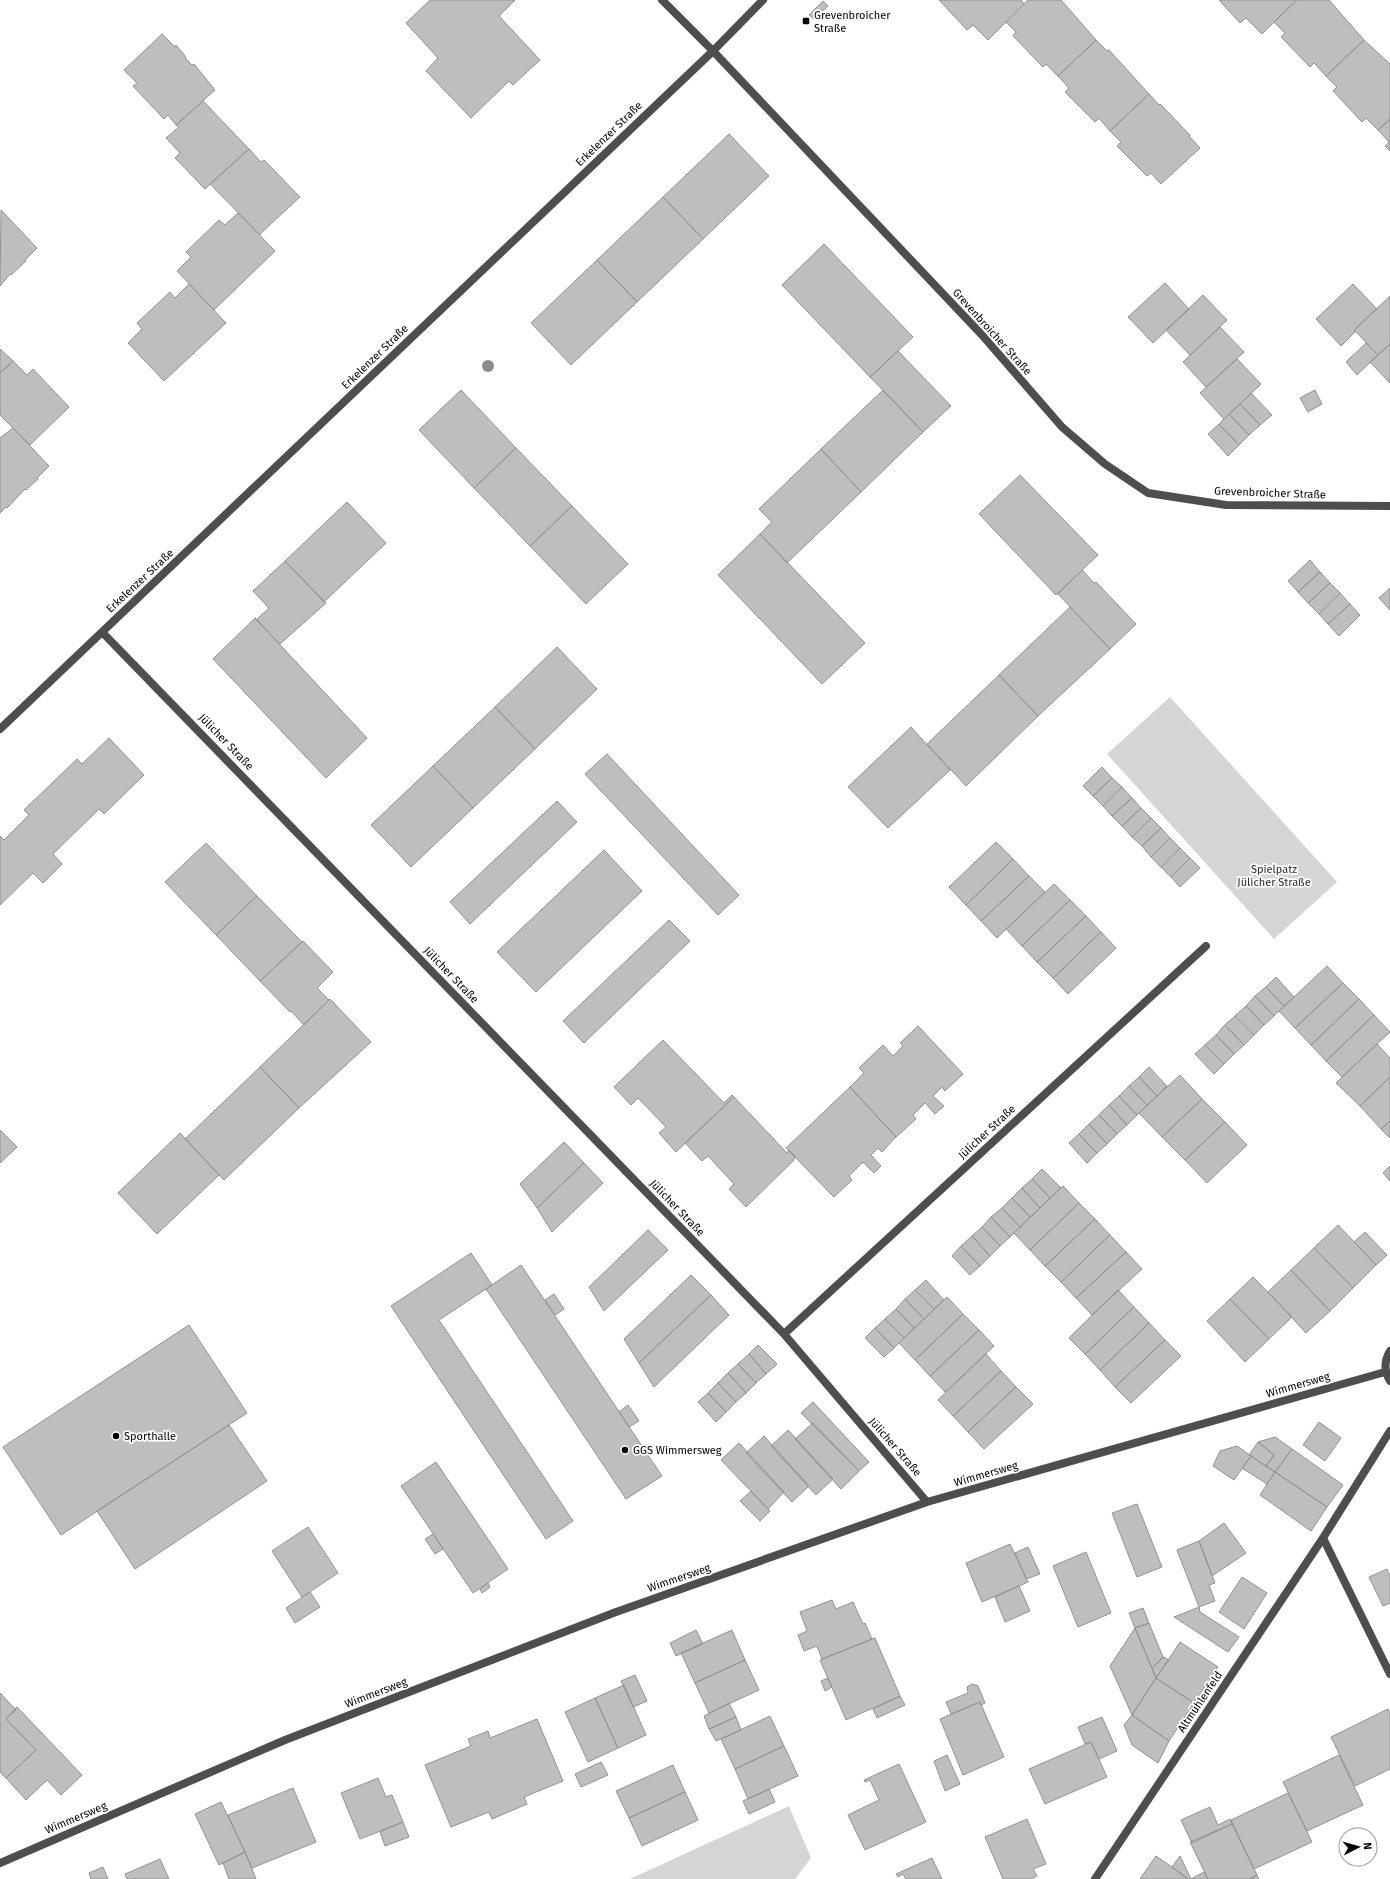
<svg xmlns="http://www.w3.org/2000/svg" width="1390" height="1879" font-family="'Fira Sans',sans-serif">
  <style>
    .green { fill: #d5d5d5 }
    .building { fill: #bebebe; stroke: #929292 }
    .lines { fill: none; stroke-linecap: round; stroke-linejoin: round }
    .minor { stroke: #4e4e4e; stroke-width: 8 }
    .tree { fill: #8b8b8b }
    .poi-dot { fill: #000; stroke: #fff; stroke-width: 1.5 }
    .labels { text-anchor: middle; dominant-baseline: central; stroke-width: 3.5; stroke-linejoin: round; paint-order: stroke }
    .poi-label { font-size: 11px; fill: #000; stroke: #fff; text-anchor: start }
    .street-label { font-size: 11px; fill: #000; stroke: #fff }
    .park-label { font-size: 11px; fill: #2c2c2c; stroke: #fff }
  </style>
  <rect width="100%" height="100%" fill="#fff"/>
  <path class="green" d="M1170 697 1337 882 1274 939 1107 754Z
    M789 1806 811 1858 795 1879H630Z"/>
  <path class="building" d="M430 0H515L499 16 540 60 513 85 509 81 471 118 426 71 438 58 406 23Z
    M939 0H1021L1024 4 988 40 973 25 967 30Z
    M1028 0H1061L1096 40 1058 76 1046 64 1043 67 1013 36 1016 32 1006 22Z
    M1219 0H1297L1262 34 1246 18 1240 23Z
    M1297 0H1329L1364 40 1326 76 1314 63 1310 67 1281 37 1285 33 1274 22Z
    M823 1 828 6 814 19 809 15Z
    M162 34 175 47 176 45 186 57 185 58 192 65 194 64 215 90 176 125 168 115 164 119 133 86 137 83 124 70Z
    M1096 40 1107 51 1109 50 1149 94 1110 131 1099 118 1095 122 1065 92 1069 88 1058 76Z
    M1364 40 1390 64V119L1378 130 1366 118 1362 122 1333 91 1337 87 1326 76Z
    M1149 94 1159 105 1160 104 1190 135 1189 136 1200 148 1161 184 1151 173 1147 176 1117 146 1121 142 1110 131Z
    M203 101 249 149 205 189 175 158 180 153 166 138 179 127 176 125Z
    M1390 119V151L1385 146 1389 142 1378 130Z
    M729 134 769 176 703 239 663 197Z
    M249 149 261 162 264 160 300 197 260 234V235L210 184Z
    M663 197 703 239 637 302 597 260Z
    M1 210 37 248 25 260 26 261 11 275 10 274 0 286Z
    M238 213 275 251 214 310 177 271 191 257 186 252 219 220 225 225Z
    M824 244 913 337 870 377 782 285Z
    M597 260 637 302 571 365 531 323Z
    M1165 283 1189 309 1153 343 1128 317Z
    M189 284 226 323 164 381 128 343 142 329 137 323 170 292 175 298Z
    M1353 284 1377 309 1354 330 1355 332 1341 346 1316 319Z
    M1203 295 1227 320 1190 355 1166 330Z
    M1390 296V344L1378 355 1354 330Z
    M1220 327 1244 352 1206 387 1183 362Z
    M1366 343 1378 355 1357 375 1346 362Z
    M1390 344V383L1370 362Z
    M0 349 13 361 0 373Z
    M898 351 951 406 923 432 870 377Z
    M1237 359 1261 384 1224 419 1200 393Z
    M13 361 27 375 33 369 69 407 30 445 0 415V373Z
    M461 390 516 448 474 488 419 430Z
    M883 390 923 432 861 492 821 449Z
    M1315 390 1322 404 1308 412 1300 398Z
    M1251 393 1272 415 1260 425 1240 404Z
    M1240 404 1260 425 1249 435 1229 414Z
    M1229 414 1249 435 1239 445 1219 424Z
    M1219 424 1239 445 1228 456 1208 434Z
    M13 428 49 466 37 478 38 479 26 490 25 489 7 508 6 507 0 513V438Z
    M516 448 572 506 530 546 474 488Z
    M821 449 861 492 787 563 760 534 772 522 759 509Z
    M1020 475 1098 555 1056 595 979 514Z
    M347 502 386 543 324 602 285 561Z
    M572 506 628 564 586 604 530 546Z
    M760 534 865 643 822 684 718 575Z
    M1310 560 1320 572 1298 592 1288 581Z
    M285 561 326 603 280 644 256 620 269 608 253 591Z
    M1082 570 1094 583 1096 582 1136 624 1110 649 1058 594Z
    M1320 572 1330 583 1308 603 1298 592Z
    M1330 583 1340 593 1319 614 1308 603Z
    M1390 588V610L1379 598Z
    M1340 593 1350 604 1328 624 1319 614Z
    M1350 604 1360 615 1339 636 1328 624Z
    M1070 607 1110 649 1038 716 999 675Z
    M255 618 367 738 326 778 213 659Z
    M557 647 597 689 535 749 495 707Z
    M999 675 1038 716 966 786 927 744Z
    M495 707 535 749 473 808 433 766Z
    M911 727 950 770 888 828 848 787Z
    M109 738 144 775 104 814 99 809 53 854 62 864 43 883 33 873 0 905V836L4 840 29 815 24 810 77 759 82 764Z
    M607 754 739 895 718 915 585 774Z
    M433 766 473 808 411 867 371 825Z
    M1102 767 1112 778 1093 796 1083 786Z
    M1112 778 1122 787 1103 806 1093 796Z
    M1122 787 1132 798 1112 816 1103 806Z
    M1132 798 1141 808 1122 826 1112 816Z
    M557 801 577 822 470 924 450 902Z
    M1141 808 1151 818 1132 837 1122 826Z
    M1151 818 1161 828 1142 846 1132 837Z
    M1161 828 1170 838 1151 857 1142 846Z
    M1170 838 1180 848 1161 867 1151 857Z
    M996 842 1013 859 966 905 949 887Z
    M206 843 257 896 216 935 165 882Z
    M1180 848 1190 858 1171 877 1161 867Z
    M604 850 642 891 536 992 497 952Z
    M1190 858 1200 868 1180 887 1171 877Z
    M1013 859 1029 876 981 921 966 905Z
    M1029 876 1045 892 997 938 981 921Z
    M1054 884 1070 900 1022 946 1006 929Z
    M257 896 302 942 260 981 216 935Z
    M1070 900 1086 916 1037 962 1022 946Z
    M1086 916 1101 932 1053 978 1037 962Z
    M669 920 690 941 584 1043 563 1021Z
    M1101 932 1116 948 1068 994 1053 978Z
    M303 941 333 972 317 988 329 1000 304 1025 291 1011 290 1012 260 981Z
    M1327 966 1343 983 1295 1028 1279 1011Z
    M1276 977 1294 997 1284 1006 1266 987Z
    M1343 983 1359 999 1311 1045 1295 1028Z
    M1266 987 1284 1006 1274 1016 1255 996Z
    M1255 996 1274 1016 1264 1025 1246 1006Z
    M330 999 371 1042 299 1108 260 1067Z
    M1359 999 1374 1015 1326 1061 1311 1045Z
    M1246 1006 1264 1025 1254 1035 1235 1016Z
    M1374 1015 1390 1032 1342 1077 1326 1061Z
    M1235 1016 1254 1035 1244 1045 1225 1025Z
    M1225 1025 1244 1045 1234 1054 1216 1035Z
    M918 1026 963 1074 945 1091 942 1087 933 1096 944 1106 935 1114 925 1103 913 1115 916 1119 896 1137 850 1087 864 1073 859 1068 883 1045 893 1056 903 1046 900 1043Z
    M1216 1035 1234 1054 1224 1064 1205 1045Z
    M663 1040 724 1103 732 1095 734 1097 676 1152 659 1133 666 1127 638 1098 631 1105 614 1087Z
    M1377 1044 1390 1058V1077L1360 1106 1336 1083Z
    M1205 1045 1224 1064 1214 1074 1195 1054Z
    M260 1067 299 1108 224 1180 185 1139Z
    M1149 1067 1167 1086 1157 1096 1139 1077Z
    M1180 1075 1202 1099 1162 1137 1139 1113Z
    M1139 1077 1157 1096 1147 1105 1129 1086Z
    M1390 1077V1121L1381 1129 1360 1106Z
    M1129 1086 1147 1105 1137 1115 1119 1096Z
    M850 1087 896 1137 882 1152 878 1148 871 1155 881 1166 874 1173 863 1162 849 1176 852 1180 834 1197 786 1148Z
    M1119 1096 1137 1115 1127 1125 1109 1105Z
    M734 1097 787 1153 789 1150 796 1157 793 1159 794 1160 746 1207 729 1189 734 1184 708 1156 702 1161 685 1143Z
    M1202 1099 1225 1122 1185 1160 1162 1137Z
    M1109 1105 1127 1125 1117 1134 1099 1115Z
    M1099 1115 1117 1134 1107 1144 1089 1124Z
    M1390 1121V1138L1381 1129Z
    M1225 1122 1247 1145 1207 1183 1185 1160Z
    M1089 1124 1107 1144 1097 1153 1079 1134Z
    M0 1130 17 1147 0 1163Z
    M180 1133 219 1175 157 1234 118 1193Z
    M1079 1134 1097 1153 1087 1163 1069 1143Z
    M564 1142 584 1163 537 1208 520 1184Z
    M584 1163 603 1183 552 1232 537 1208Z
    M1390 1166V1181L1383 1173Z
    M1042 1169 1061 1188 1050 1198 1032 1179Z
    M1032 1179 1050 1198 1040 1208 1022 1188Z
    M1063 1186 1079 1203 1030 1250 1014 1233Z
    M1022 1188 1040 1208 1030 1217 1012 1198Z
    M1012 1198 1030 1217 1020 1227 1002 1208Z
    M1079 1203 1095 1219 1045 1266 1030 1250Z
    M1002 1208 1020 1227 1010 1237 991 1217Z
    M991 1217 1010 1237 1000 1246 982 1227Z
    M1095 1219 1110 1235 1061 1282 1045 1266Z
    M1338 1225 1376 1265 1353 1288 1314 1248Z
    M982 1227 1000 1246 990 1256 972 1236Z
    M648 1230 668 1250 604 1311 589 1287Z
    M1365 1232 1387 1255 1376 1265 1354 1242Z
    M1110 1235 1126 1252 1076 1298 1061 1282Z
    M972 1236 990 1256 980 1266 961 1246Z
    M961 1246 980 1266 970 1275 952 1256Z
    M1314 1248 1353 1288 1330 1311 1291 1270Z
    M1126 1252 1142 1269 1092 1315 1076 1298Z
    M471 1253 492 1285 439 1320 573 1521 546 1539 391 1306Z
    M521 1265 662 1476 626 1499 486 1289Z
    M1291 1270 1330 1311 1306 1333 1268 1292Z
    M691 1275 711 1295 639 1363 624 1339Z
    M1253 1277 1292 1317 1269 1339 1230 1299Z
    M926 1280 944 1300 934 1309 915 1290Z
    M915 1290 934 1309 924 1319 905 1299Z
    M1118 1290 1134 1307 1085 1354 1069 1338Z
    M554 1294 564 1309 555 1315 545 1300Z
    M711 1295 729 1315 654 1387 639 1363Z
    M947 1297 963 1314 915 1360 899 1343Z
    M905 1299 924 1319 914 1328 896 1309Z
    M1230 1299 1269 1339 1245 1362 1207 1321Z
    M1134 1307 1149 1323 1100 1370 1085 1354Z
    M896 1309 914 1328 904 1338 885 1319Z
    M963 1314 979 1330 930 1376 915 1360Z
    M885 1319 904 1338 894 1348 875 1328Z
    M1149 1323 1165 1340 1115 1387 1100 1370Z
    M189 1325 247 1413 61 1535 3 1447Z
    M875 1328 894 1348 884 1357 865 1338Z
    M979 1330 994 1346 945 1392 930 1376Z
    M1165 1340 1181 1356 1131 1403 1115 1387Z
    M758 1345 777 1364 766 1374 749 1354Z
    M749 1354 766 1374 756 1383 738 1364Z
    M986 1354 1001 1371 953 1416 938 1400Z
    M738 1364 756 1383 746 1393 728 1373Z
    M1001 1371 1016 1387 968 1432 953 1416Z
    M728 1373 746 1393 736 1402 718 1383Z
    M718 1383 736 1402 726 1412 708 1393Z
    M1016 1387 1033 1404 984 1449 968 1432Z
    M708 1393 726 1412 716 1422 698 1402Z
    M813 1402 869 1462 859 1471 801 1413Z
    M628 1405 639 1421 629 1427 619 1412Z
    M1319 1422 1341 1438 1325 1461 1303 1445Z
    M813 1423 859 1471 841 1489 795 1439Z
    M229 1425 267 1481 135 1569 97 1511Z
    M788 1430 833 1479 816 1495 771 1446Z
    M764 1436 809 1486 792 1502 746 1453Z
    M1275 1437 1292 1449 1275 1472 1266 1466 1274 1455 1258 1442Z
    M1258 1442 1274 1455 1266 1466 1249 1455Z
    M739 1443 784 1492 768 1509 721 1460Z
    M1237 1446 1251 1456 1234 1480 1213 1466 1220 1451Z
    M1292 1449 1343 1485 1327 1507 1275 1472Z
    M1251 1456 1275 1472 1267 1484 1242 1468Z
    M436 1462 508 1569 473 1593 401 1486Z
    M1275 1472 1327 1507 1311 1531 1260 1495Z
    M751 1491 770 1511 760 1521 740 1501Z
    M1137 1504 1162 1567 1137 1577 1112 1513Z
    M1224 1523 1246 1553 1212 1576 1199 1541Z
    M308 1527 338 1573 302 1597 272 1551Z
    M433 1534 443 1549 435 1554 425 1539Z
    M1199 1541 1215 1583 1209 1585 1215 1601 1199 1607 1177 1550Z
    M1010 1544 1028 1582 982 1602 966 1563Z
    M1028 1547 1040 1574 1026 1579 1015 1553Z
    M1086 1552 1111 1613 1078 1627 1053 1566Z
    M1387 1569 1390 1576V1603L1383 1606 1369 1577Z
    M1242 1577 1267 1593 1244 1629 1219 1612Z
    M488 1583 490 1587 482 1593 480 1589Z
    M1019 1586 1030 1611 1005 1622 995 1597Z
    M310 1592 320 1607 295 1623 286 1608Z
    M832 1600 836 1609 853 1602 863 1624 865 1623 872 1639 822 1659 817 1646 804 1651 798 1635 807 1631 800 1612Z
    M1199 1607 1200 1612 1239 1637 1228 1652 1174 1617Z
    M1143 1608 1149 1623 1135 1628 1129 1613Z
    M1149 1623 1163 1657 1152 1668 1135 1628Z
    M1135 1628 1156 1678 1132 1715 1110 1666Z
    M696 1630 703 1644 676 1656 670 1643Z
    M732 1630 745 1660 695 1683 681 1653Z
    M875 1638 900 1696 846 1720 820 1660Z
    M1180 1642 1218 1667 1194 1703 1156 1678Z
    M1164 1657 1169 1660 1156 1678 1152 1668Z
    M745 1660 759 1690 709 1713 695 1683Z
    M635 1675 647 1701 633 1707 621 1681Z
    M828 1678 832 1687 825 1691 821 1681Z
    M1156 1678 1194 1703 1169 1741 1132 1715Z
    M972 1684 978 1686 985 1703 981 1705 980 1702 951 1714 946 1702 968 1693 967 1687Z
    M624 1685 646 1735 618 1748 595 1698Z
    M0 1693 16 1710 6 1719 36 1750 6 1778 0 1772Z
    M900 1696 905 1705 877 1718 873 1709Z
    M595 1698 618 1748 588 1762 565 1712Z
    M980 1702 1004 1757 963 1775 940 1719Z
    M729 1703 736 1717 709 1729 704 1716Z
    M17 1707 82 1775 61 1795 47 1780 26 1800 6 1778 36 1750 6 1719Z
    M1388 1709 1390 1713V1769L1355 1786 1331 1737Z
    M1132 1715 1169 1741 1158 1763 1132 1745 1124 1725Z
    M770 1716 784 1746 735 1769 721 1739Z
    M736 1717 741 1730 716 1741 709 1729Z
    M1102 1717 1117 1751 1099 1759 1091 1742 1085 1744 1078 1727Z
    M537 1719 563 1781 524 1797 527 1804 492 1819 489 1812 451 1827 425 1765 471 1746 468 1739 488 1731 490 1738Z
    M1091 1742 1107 1777 1045 1804 1029 1769Z
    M784 1746 798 1776 748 1799 735 1769Z
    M947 1755 960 1784 945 1791 934 1761Z
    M1339 1755 1363 1805 1307 1831 1283 1782Z
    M601 1762 608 1775 581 1787 575 1774Z
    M899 1764 926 1822 865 1850 848 1815 879 1800 870 1780 865 1782 864 1780Z
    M673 1765 685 1792 629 1818 616 1791Z
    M378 1778 386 1797 392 1795 403 1822 360 1839 341 1793Z
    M293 1788 316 1842 252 1868 228 1815Z
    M769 1789 775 1802 749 1814 743 1801Z
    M685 1792 698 1820 642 1846 629 1818Z
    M1288 1793 1312 1842 1254 1869 1231 1820Z
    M221 1802 245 1852 219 1865 195 1814Z
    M1210 1807 1218 1825 1230 1819 1232 1824 1192 1843 1181 1820Z
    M1027 1819 1046 1864 1033 1869 1037 1876 1031 1879H1003L985 1837Z
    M403 1822 409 1837 385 1846 380 1832Z
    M1232 1824 1257 1875 1250 1879H1208L1190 1842Z
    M245 1852 256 1879H229L223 1863Z
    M1156 1856 1172 1867 1188 1879H1140Z
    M1180 1856 1191 1879H1188L1172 1867Z
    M932 1858 942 1879H906L903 1874 898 1877 896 1874Z
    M160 1859 169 1879H127L125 1874Z
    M103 1867 108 1879H91L89 1873Z
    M1204 1872 1208 1879H1191Z
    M1257 1875 1259 1879H1250Z"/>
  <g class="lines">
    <path class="minor" d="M662 0 713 51 982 335 1062 427 1105 464 1148 493 1226 505 1390 506
      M102 632 784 1334 927 1502
      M0 729 713 51 763 0
      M784 1334 1206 946
      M1390 1351C1384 1361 1384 1371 1390 1381
      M1323 1538 1390 1674
      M0 1863 285 1740 616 1612 927 1502 1385 1372
      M1095 1879 1323 1538 1390 1431"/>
  </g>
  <circle class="tree" cx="488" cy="366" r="6"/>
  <g class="poi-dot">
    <rect x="802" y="17" width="8" height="8" rx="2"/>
    <circle cx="116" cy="1436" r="4"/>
    <circle cx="625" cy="1450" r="4"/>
  </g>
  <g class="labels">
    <g class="poi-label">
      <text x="814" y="15">Grevenbroicher<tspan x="814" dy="13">Straße</tspan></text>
      <text x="124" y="1436">Sporthalle</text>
      <text x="633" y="1450">GGS Wimmersweg</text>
    </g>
    <g class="street-label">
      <text transform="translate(609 134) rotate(-44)">Erkelenzer Straße</text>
      <text transform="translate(992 332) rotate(48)">Grevenbroicher Straße</text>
      <text transform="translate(375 357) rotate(-44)">Erkelenzer Straße</text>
      <text transform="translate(1270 493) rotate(2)">Grevenbroicher Straße</text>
      <text transform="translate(140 581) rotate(-43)">Erkelenzer Straße</text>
      <text transform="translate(226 742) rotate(46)">Jülicher Straße</text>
      <text transform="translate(451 975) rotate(46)">Jülicher Straße</text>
      <text transform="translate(987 1132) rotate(-43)">Jülicher Straße</text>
      <text transform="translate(677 1208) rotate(46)">Jülicher Straße</text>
      <text transform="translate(1298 1385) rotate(-16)">Wimmersweg</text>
      <text transform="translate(895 1447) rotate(49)">Jülicher Straße</text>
      <text transform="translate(986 1474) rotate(-16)">Wimmersweg</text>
      <text transform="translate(679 1578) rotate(-19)">Wimmersweg</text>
      <text transform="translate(376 1693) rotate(-21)">Wimmersweg</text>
      <text transform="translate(1200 1702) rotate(-56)">Altmühlenfeld</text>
      <text transform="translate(76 1818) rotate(-23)">Wimmersweg</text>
    </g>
    <g class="park-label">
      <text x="1274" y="869">Spielpatz<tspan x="1274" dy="13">Jülicher Straße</tspan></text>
    </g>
  </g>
  <g transform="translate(1358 1847) rotate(84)"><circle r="19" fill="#ffffff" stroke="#999999"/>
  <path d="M0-3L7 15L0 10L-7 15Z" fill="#000000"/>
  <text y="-6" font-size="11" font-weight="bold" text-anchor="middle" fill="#000000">N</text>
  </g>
</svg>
